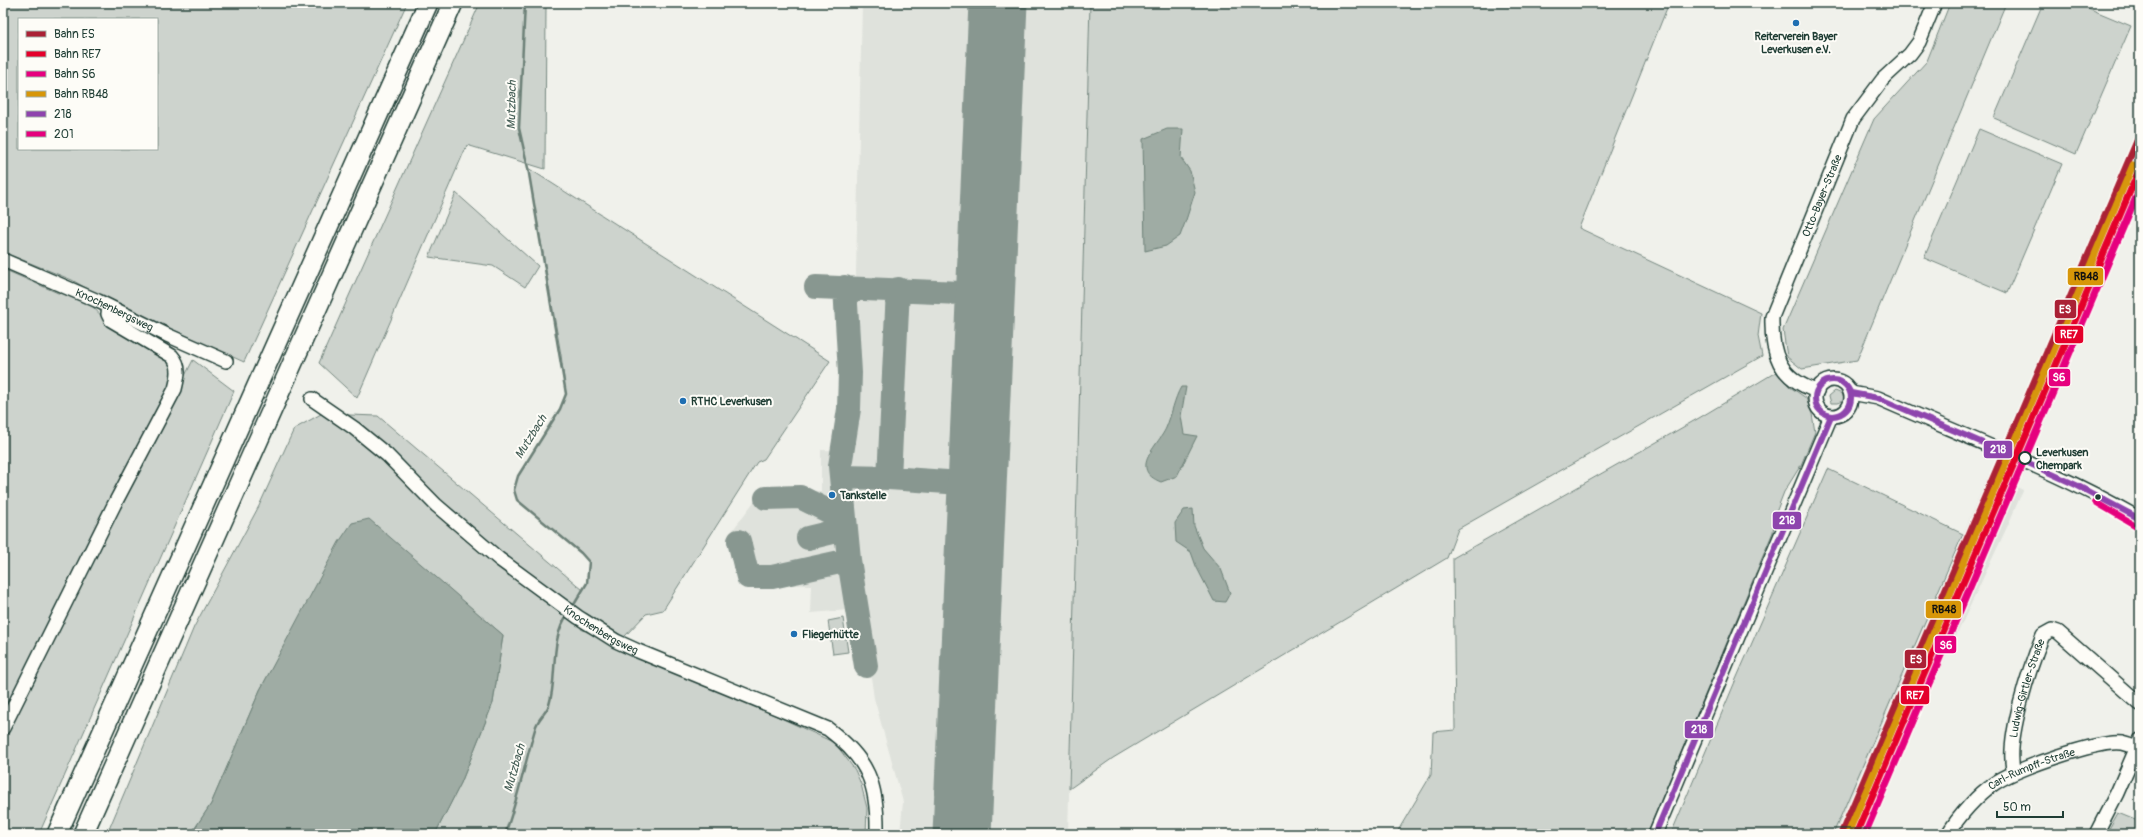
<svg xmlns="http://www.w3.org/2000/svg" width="2143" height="837" font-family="Pangolin,sans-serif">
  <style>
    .built { fill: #dfe2dc }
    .green { fill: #cdd3cd; stroke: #768880; fill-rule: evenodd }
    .water { fill: #9faca4; stroke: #6c8077 }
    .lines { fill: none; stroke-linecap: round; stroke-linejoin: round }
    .stream { stroke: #6c8077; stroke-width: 2.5 }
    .taxiway { stroke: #889790; stroke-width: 24 }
    .runway { stroke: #889790; stroke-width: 59 }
    .minor-casing { stroke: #1f3d34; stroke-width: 16 }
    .highway-casing { stroke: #1f3d34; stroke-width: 22 }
    .minor { stroke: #fdfcf7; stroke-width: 13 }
    .highway { stroke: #fdfcf7; stroke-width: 19 }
    .bus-1-casing { stroke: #fdfcf7; stroke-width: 9 }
    .bus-2-casing { stroke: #fdfcf7; stroke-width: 9 }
    .bus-1 { stroke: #8e44ad; stroke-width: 6 }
    .bus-2 { stroke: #e5007d; stroke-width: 6 }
    .rail-1-casing { stroke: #fdfcf7; stroke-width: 10 }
    .rail-2-casing { stroke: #fdfcf7; stroke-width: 10 }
    .rail-3-casing { stroke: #fdfcf7; stroke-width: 10 }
    .rail-4-casing { stroke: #fdfcf7; stroke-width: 10 }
    .rail-1 { stroke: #aa2135; stroke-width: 7 }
    .rail-2 { stroke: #e4002b; stroke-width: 7 }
    .rail-3 { stroke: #e6007e; stroke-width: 7 }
    .rail-4 { stroke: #d79608; stroke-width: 7 }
    .poi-dot { fill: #1f6fb2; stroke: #fdfcf7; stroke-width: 1.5 }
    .stop-dot { fill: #fdfcf7; stroke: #1f3d34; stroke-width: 2 }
    .bus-dot { fill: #1f3d34; stroke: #fdfcf7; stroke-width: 1.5 }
    .labels { text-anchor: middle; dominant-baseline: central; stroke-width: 4; stroke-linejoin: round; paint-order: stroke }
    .poi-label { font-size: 11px; font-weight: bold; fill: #1f3d34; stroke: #fdfcf7; text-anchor: start }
    .street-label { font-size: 11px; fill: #1f3d34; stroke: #fdfcf7 }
    .stop-label { font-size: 11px; font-weight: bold; fill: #1f3d34; stroke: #fdfcf7; text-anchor: start }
    .water-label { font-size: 12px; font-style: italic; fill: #455e56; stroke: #fdfcf7 }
    .line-badge { stroke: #fdfcf7; stroke-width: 1.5 }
    .badge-label { font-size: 11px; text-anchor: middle; font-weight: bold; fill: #fff }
    .pale-badge-label { font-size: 11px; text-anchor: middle; font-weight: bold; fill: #111 }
  </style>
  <rect width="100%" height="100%" fill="#f0f1eb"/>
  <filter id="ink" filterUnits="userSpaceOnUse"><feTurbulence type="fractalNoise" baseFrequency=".025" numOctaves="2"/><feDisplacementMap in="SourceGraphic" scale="8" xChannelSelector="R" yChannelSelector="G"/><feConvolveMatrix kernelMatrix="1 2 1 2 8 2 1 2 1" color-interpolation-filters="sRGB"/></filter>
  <g filter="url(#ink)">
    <path class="built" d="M862 3H1090L1068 834H900L903 802 874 698 861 609 811 613 812 585 741 584 729 535 762 491H821V450L852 451Z
      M1989 474 2023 490 2008 525 1913 728 1871 834H1833Z"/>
    <path class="green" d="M3 3H407L244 362 103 298 72 280 3 252ZM19 19H157V149H19Z
      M480 3H546L545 169 467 145 357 398 319 363Z
      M1090 3H1669L1579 228 1761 313 1758 336 1762 356 1458 529 1447 558 1113 758 1069 789Z
      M1950 3H2006L1857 360 1802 369 1787 357 1783 330 1874 119 1927 61Z
      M2043 3H2076L2131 26 2076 154 1994 118Z
      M1979 129 2062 164 2007 293 1924 258Z
      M528 168 830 361 764 459 757 462 663 610 646 614 624 637 586 613 581 629 655 665 744 701 835 743 855 770 861 784 867 808 866 834H435L461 783 493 703 503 635 435 578 297 623 260 690 211 804 191 834H107L194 627 259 506 294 429 321 414 378 416 583 590 587 583 589 562 581 552 517 500 514 490 518 476 560 409 566 394 561 355Z
      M456 193 538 266 525 287 493 266 429 257Z
      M3 269 58 293H68L93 307 109 324 165 356 176 374 3 718Z
      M193 360 234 391 39 834H3V734Z
      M1776 372 1790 387 1806 398 1812 414 1815 432 1801 465 1784 492 1775 515 1773 532 1647 834H1396L1431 775 1433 732 1455 730 1453 558 1699 418Z
      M1835 391 1845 395 1844 401 1837 403H1831L1829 396Z
      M1828 469 1963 534 1833 834H1671L1734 684Z
      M843 618 848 652 833 654 828 621Z
      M2118 813 2140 822V834H2106Z"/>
    <path class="water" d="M1167 129H1183L1181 158 1190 171 1195 192 1186 220 1180 236 1166 246 1145 251 1143 139Z
      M1181 387H1186L1181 416 1184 434 1197 436 1177 476 1161 482C1128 469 1158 446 1166 428 1172 414 1174 399 1181 387Z
      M1193 509 1194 526 1203 548 1221 569 1230 593 1225 602 1214 601 1196 566 1191 552 1176 542 1175 523 1184 510Z
      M369 519 503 635 493 703 461 783 435 834H191L211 804 260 690 339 542 352 523Z"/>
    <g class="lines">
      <path class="stream" d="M525 3 519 128 528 168 566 394 560 409 518 476 514 490 517 500 581 553 589 562 587 583 572 608
        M505 834C518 799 525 762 536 726 539 718 546 713 549 705 558 677 549 639 568 614"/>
      <path class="taxiway" d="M816 287 985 294
        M841 477 889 478 976 484
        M889 478 898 289
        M766 498 800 497 844 519
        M808 538 845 529
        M739 541 748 577H772L849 560 840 466 849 409 850 373 845 287
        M849 560 866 666"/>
      <path class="runway" d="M962 834 998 3"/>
      <defs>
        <g id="minor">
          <path id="s1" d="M3 260 98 301 167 335 226 361"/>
          <circle cx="1833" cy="398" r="18"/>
          <path id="s2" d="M1817 391C1779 379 1771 353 1772 317L1853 119 1883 79 1910 54 1919 42 1935 3"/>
          <path d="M1851 393 1878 398C1966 437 2057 471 2140 519"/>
          <path id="s3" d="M312 399 354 428 387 455 436 505 499 559 578 617 616 641 638 651 828 729C868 759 878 784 877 834"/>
          <path d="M3 728 114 505 175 389C178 377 181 366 172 356L111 320 108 314 109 307"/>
          <path id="s4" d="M2014 772C2004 743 2031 664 2043 635L2052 630 2058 632 2140 704"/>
          <path d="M1655 834 1831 416"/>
          <path id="s5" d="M1948 834C1958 817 1978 794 1995 783 2016 769 2098 740 2122 743 2127 744 2132 746 2136 748"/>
          <path d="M2096 834 2117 793 2140 740"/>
        </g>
        <path id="highway" d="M57 834 428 3
          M83 834 453 3"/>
      </defs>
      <use href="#minor" class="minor-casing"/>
      <use href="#highway" class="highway-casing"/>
      <use href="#minor" class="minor"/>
      <use href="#highway" class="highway"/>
      <defs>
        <path id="bus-1" d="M1815 398a18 18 0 1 1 36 0a18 18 0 1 1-36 0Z
          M1851 393 1878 398 2011 455 2076 485 2140 519
          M1655 834 1831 416"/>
        <path id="bus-2" d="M2095 502 2136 526"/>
      </defs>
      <use href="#bus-1" class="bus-1-casing"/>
      <use href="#bus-2" class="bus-2-casing"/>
      <use href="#bus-1" class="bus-1"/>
      <use href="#bus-2" class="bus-2"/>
      <defs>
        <path id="rail-1" d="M1841 834 2140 134"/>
        <path id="rail-2" d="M1856 834 2140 168"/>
        <path id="rail-3" d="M1865 834 2140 188"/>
        <path id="rail-4" d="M1849 831 2133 165"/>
      </defs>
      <use href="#rail-1" class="rail-1-casing"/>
      <use href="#rail-2" class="rail-2-casing"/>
      <use href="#rail-3" class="rail-3-casing"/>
      <use href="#rail-4" class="rail-4-casing"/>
      <use href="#rail-1" class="rail-1"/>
      <use href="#rail-2" class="rail-2"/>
      <use href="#rail-3" class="rail-3"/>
      <use href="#rail-4" class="rail-4"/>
    </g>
  </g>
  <g class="poi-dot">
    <circle cx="1796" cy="23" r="4"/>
    <circle cx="683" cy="401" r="4"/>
    <circle cx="832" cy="495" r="4"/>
    <circle cx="794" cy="634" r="4"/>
  </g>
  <circle class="stop-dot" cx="2025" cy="458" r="6"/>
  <circle class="bus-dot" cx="2098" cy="497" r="3.5"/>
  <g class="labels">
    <g class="poi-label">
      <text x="1796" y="36" text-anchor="middle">Reiterverein Bayer<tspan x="1796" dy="13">Leverkusen e.V.</tspan></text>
      <text x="691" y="401">RTHC Leverkusen</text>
      <text x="840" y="495">Tankstelle</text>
      <text x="802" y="634">Fliegerhütte</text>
    </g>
    <g class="street-label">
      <text stroke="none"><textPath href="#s2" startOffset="226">Otto-Bayer-Straße</textPath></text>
      <text stroke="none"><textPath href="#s1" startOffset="122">Knochenbergsweg</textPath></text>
      <text stroke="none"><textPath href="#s3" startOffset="371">Knochenbergsweg</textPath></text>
      <text stroke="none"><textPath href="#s4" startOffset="86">Ludwig-Girtler-Straße</textPath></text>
      <text stroke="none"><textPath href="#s5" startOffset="109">Carl-Rumpff-Straße</textPath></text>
    </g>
    <g class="stop-label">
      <text x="2036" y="452">Leverkusen<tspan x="2036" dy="13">Chempark</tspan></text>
    </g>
    <g class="water-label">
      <text transform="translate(512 105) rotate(-89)">Mutzbach</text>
      <text transform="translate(531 437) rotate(-58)">Mutzbach</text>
      <text transform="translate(515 768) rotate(-74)">Mutzbach</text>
    </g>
  </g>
  <g class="line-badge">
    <rect x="2067" y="267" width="37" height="19" rx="4" fill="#d79608"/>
    <rect x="2054" y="299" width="23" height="20" rx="4" fill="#aa2135"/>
    <rect x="2054" y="325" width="30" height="19" rx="4" fill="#e4002b"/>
    <rect x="2048" y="368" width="23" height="19" rx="4" fill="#e6007e"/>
    <rect x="1983" y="440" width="30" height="19" rx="4" fill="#8e44ad"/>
    <rect x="1772" y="511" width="30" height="19" rx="4" fill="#8e44ad"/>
    <rect x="1925" y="600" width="37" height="19" rx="4" fill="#d79608"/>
    <rect x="1934" y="635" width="23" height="19" rx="4" fill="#e6007e"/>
    <rect x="1904" y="649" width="23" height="20" rx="4" fill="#aa2135"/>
    <rect x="1900" y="685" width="30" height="20" rx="4" fill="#e4002b"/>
    <rect x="1684" y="720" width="30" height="19" rx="4" fill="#8e44ad"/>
  </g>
  <g class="badge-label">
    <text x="2065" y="313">ES</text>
    <text x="2069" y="338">RE7</text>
    <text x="2059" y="381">S6</text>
    <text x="1998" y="453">218</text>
    <text x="1787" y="524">218</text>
    <text x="1946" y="649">S6</text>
    <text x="1916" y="663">ES</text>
    <text x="1915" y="699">RE7</text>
    <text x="1699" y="733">218</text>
  </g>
  <g class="pale-badge-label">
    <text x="2086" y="280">RB48</text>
    <text x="1944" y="613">RB48</text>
  </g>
  <rect width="2143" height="837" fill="none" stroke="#fdfcf7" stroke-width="16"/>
  <rect x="8" y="8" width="2127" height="821" fill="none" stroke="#1f3d34" stroke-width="1.5" filter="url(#ink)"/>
  <rect x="18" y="18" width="140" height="132" fill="#fdfcf7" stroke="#a4b0a9"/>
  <rect x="26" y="31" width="20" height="6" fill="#aa2135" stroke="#a4b0a9"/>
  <text x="54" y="38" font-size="12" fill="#1f3d34">Bahn ES</text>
  <rect x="26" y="51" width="20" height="6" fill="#e4002b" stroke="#a4b0a9"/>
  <text x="54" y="58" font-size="12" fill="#1f3d34">Bahn RE7</text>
  <rect x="26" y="71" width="20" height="6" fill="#e6007e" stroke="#a4b0a9"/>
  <text x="54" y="78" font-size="12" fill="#1f3d34">Bahn S6</text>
  <rect x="26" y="91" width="20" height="6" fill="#d79608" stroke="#a4b0a9"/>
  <text x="54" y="98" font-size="12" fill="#1f3d34">Bahn RB48</text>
  <rect x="26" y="111" width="20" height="6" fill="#8e44ad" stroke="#a4b0a9"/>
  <text x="54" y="118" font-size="12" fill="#1f3d34">218</text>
  <rect x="26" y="131" width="20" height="6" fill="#e5007d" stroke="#a4b0a9"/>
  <text x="54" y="138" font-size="12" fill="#1f3d34">201</text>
  <path d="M1997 811v6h66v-6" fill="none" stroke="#1f3d34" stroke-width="2"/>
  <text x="2003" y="811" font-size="12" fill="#1f3d34" stroke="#fdfcf7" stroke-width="3" paint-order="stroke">50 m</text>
</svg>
